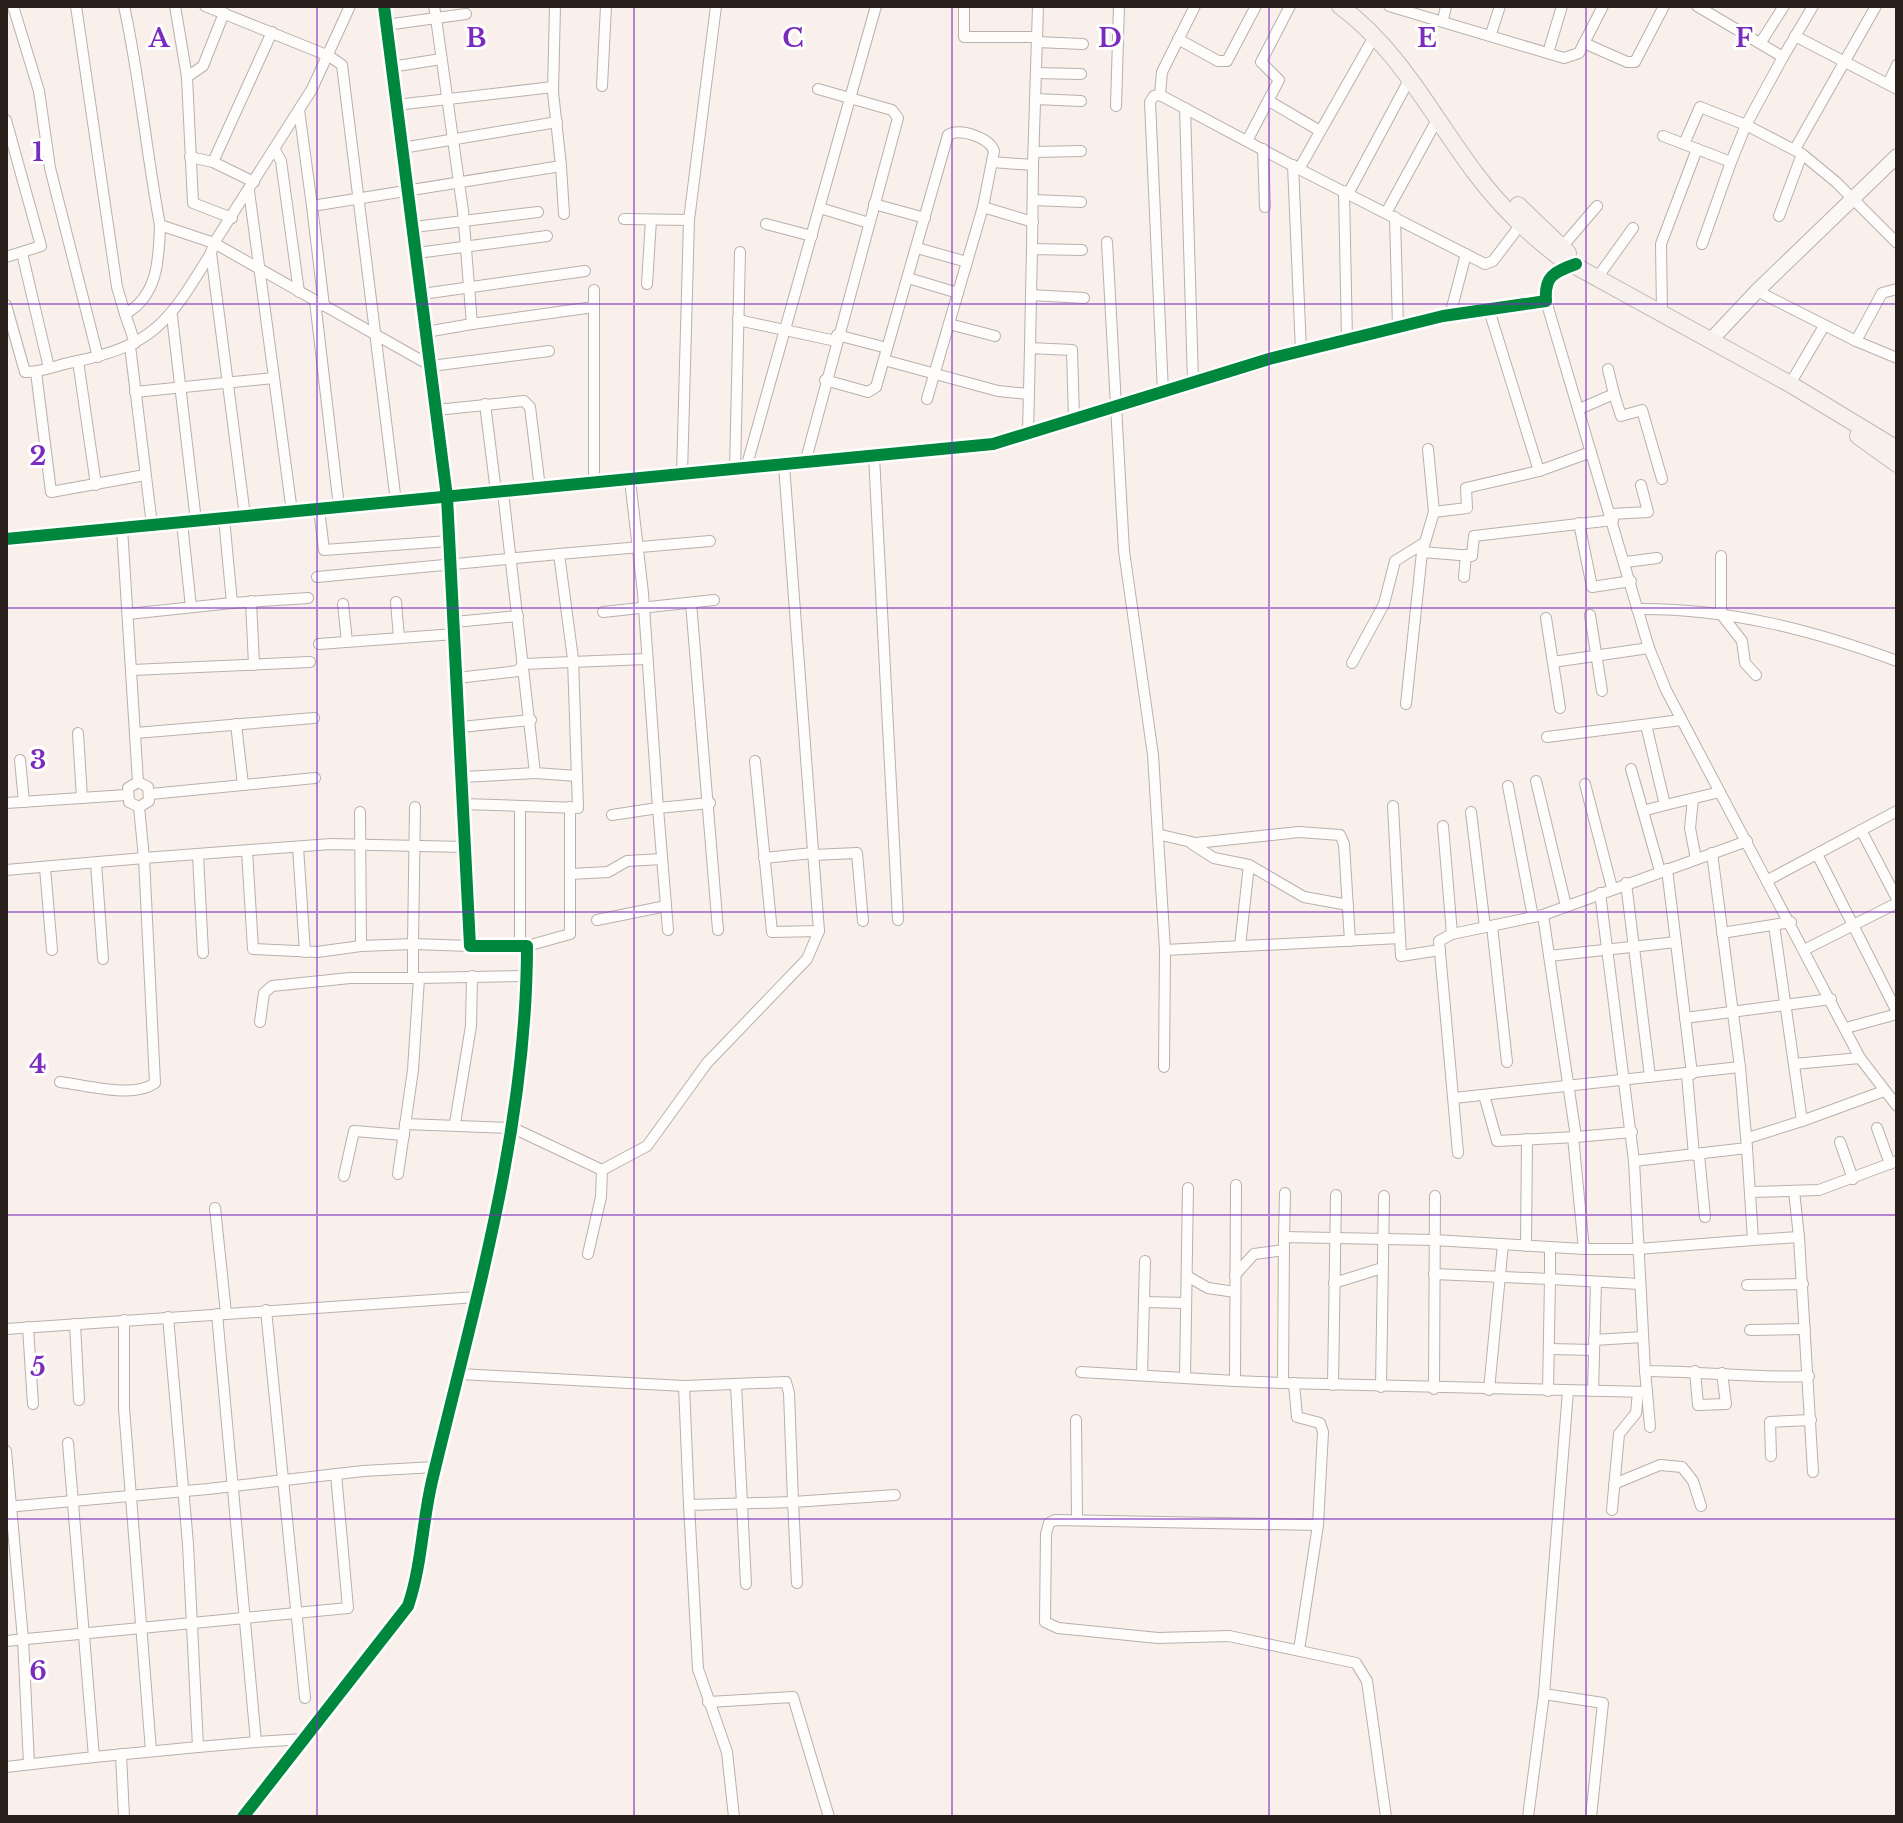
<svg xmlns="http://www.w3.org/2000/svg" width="1903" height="1823" viewBox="0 0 1903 1823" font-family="'Libre Baskerville',serif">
  <rect width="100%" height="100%" fill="#f9f0ec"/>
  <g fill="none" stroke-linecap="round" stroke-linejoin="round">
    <!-- street casing -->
    <g stroke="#b9b0ac" stroke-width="12">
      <g id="street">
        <path d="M13 6 39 91 50 168 98 357"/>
        <path d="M76 6 117 287 125 314"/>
        <path d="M175 6 187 77 193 203 232 218"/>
        <path d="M205 6 329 56 342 65 396 502"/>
        <path d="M350 6 312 89 214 243 431 366 549 351"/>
        <path d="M434 6 436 18 466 14"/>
        <path d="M964 6V37H1037"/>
        <path d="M1195 6 1162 72 1160 95 1299 169 1375 35"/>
        <path d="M1389 6 1564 58 1579 53 1603 6"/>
        <path d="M1697 6 1783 57 1746 125 1802 154 1836 182 1897 243"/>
        <path d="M1443 20 1446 6"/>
        <path d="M386 25 436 18 463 211 472 324 594 307"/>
        <path d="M1491 34 1500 6"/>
        <path d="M1795 36 1897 89"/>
        <path d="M1178 39 1218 61H1227L1256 6"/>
        <path d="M1037 42 1083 44"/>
        <path d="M1761 42 1784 6"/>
        <path d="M1584 43 1627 62H1635L1664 6"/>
        <path d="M1548 53 1562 6"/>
        <path d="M1783 57 1813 6"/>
        <path d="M391 67 441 59"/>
        <path d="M1036 73 1081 74"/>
        <path d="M187 77 203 66 224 13"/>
        <path d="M1888 84 1897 65"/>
        <path d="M602 86 606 6"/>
        <path d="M1160 95 1154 96 1150 102 1163 392"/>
        <path d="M1035 99 1081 101"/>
        <path d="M1269 101 1320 131"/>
        <path d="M396 105 553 87"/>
        <path d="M1116 106 1119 6"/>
        <path d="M1185 108 1193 382"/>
        <path d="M299 110 312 206"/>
        <path d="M6 120 41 246 6 257"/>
        <path d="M1663 136 1731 162 1746 125 1700 107 1684 144"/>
        <path d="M1247 141 1279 80 1261 62 1290 6"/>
        <path d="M402 148 557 122"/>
        <path d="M1263 149 1265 207"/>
        <path d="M1795 149 1876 6"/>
        <path d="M275 150 281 161 299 292"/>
        <path d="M1034 152 1081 151"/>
        <path d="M190 157 213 162 254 182"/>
        <path d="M213 162 272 32"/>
        <path d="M992 162 1033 165 1032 249"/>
        <path d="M1033 165 1038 6"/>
        <path d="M1293 165 1301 351"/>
        <path d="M561 166 564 214"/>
        <path d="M1299 169 1485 264 1493 261 1521 224"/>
        <path d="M249 191 292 512"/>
        <path d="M1344 191 1347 340"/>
        <path d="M1348 194 1410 78"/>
        <path d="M1033 200 1081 202"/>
        <path d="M874 204 925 218"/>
        <path d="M983 207 1033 222"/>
        <path d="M820 208 869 223"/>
        <path d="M1386 213 1438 118"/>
        <path d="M1779 216 1802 154"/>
        <path d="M1395 217 1398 327"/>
        <path d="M624 219 689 220"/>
        <path d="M766 224 812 236"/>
        <path d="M414 227 538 212"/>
        <path d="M1107 242 1124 551 1153 755 1165 950 1400 938"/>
        <path d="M1702 244 1731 162"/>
        <path d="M1562 247 1597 206"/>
        <path d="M917 248 967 262"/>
        <path d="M22 253 49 368"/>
        <path d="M211 253 245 516"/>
        <path d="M417 253 547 236"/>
        <path d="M908 278 958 293"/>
        <path d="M1597 278 1633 228"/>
        <path d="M647 284 651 220"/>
        <path d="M594 290V483"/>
        <path d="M1757 291 1856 341 1882 293 1897 289"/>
        <path d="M422 294 585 271"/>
        <path d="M1031 295 1032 249 1082 250"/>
        <path d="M315 301 339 507"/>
        <path d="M1546 301 1649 648 1666 690 1860 1058 1897 1106"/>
        <path d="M6 305 25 372C40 373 57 365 73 362 156 345 169 321 211 253L214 243 160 225C146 152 140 78 124 6"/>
        <path d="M324 306 312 206 561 166 553 92 555 6"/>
        <path d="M1662 313 1661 244 1697 149"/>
        <path d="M1450 315 1466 254"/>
        <path d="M172 316 196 521"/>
        <path d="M738 320 836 341"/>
        <path d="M949 324 995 336"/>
        <path d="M426 332 472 324"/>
        <path d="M837 335 887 348"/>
        <path d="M1856 341 1897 358"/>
        <path d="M135 343 125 314C158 296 159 259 160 225"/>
        <path d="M130 346 152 525"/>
        <path d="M1030 348 1031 295 1084 298"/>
        <path d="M884 360 998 391 1029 394"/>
        <path d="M78 361 96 485"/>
        <path d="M1608 369 1614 394"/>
        <path d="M36 372 51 492 145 475"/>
        <path d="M825 380 868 392 876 387 948 135C960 128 989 137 994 151L983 207 927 399"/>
        <path d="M1790 384 1824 326"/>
        <path d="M135 392 274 378"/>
        <path d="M485 404 496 492"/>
        <path d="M1579 409 1614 394 1621 416 1642 410 1662 479"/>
        <path d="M436 410 524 401 530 407 540 488"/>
        <path d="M1028 433 1030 348 1072 350 1074 419"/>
        <path d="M874 456 898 920"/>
        <path d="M805 463 898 118 892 110 818 89"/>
        <path d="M746 468 876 6"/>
        <path d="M735 470 740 252"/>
        <path d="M1539 471 1591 452"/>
        <path d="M682 474 689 220 716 6"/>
        <path d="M503 492 535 773 577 776"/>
        <path d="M319 509 324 550 449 541"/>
        <path d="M1434 512 1467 508 1466 488 1539 471 1489 310"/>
        <path d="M1611 514 1648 512 1641 485"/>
        <path d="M182 523 191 607"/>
        <path d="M1579 523 1592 587 1631 581"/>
        <path d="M122 528 138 782"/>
        <path d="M1423 549 1434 512 1428 449"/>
        <path d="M1721 556V614L1742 641 1745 663 1756 675"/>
        <path d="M1626 562 1657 558"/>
        <path d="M317 577 559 554"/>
        <path d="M1464 577 1466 555"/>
        <path d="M251 601 254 665"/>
        <path d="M396 602 399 638"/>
        <path d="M232 603 308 598"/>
        <path d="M691 603 718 930"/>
        <path d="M343 604 347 642"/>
        <path d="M1637 609C1728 608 1812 630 1897 661"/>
        <path d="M603 612 714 600"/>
        <path d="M128 614 232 603 224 518"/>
        <path d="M1590 615 1602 691"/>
        <path d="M1546 618 1560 708"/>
        <path d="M454 622 518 616"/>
        <path d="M319 644 455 634"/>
        <path d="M1553 662 1649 648"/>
        <path d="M1352 663 1384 604 1395 561 1424 543"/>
        <path d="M132 670 310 662"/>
        <path d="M457 678 518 671 523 664 646 659"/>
        <path d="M1406 704 1422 552 1472 556 1474 536 1613 520"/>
        <path d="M236 724 243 785"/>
        <path d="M461 727 531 720"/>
        <path d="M78 733 82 798"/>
        <path d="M136 733 314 718"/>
        <path d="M1547 737 1681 720"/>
        <path d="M20 760 24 802"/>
        <path d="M755 761 772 932 819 931 784 465"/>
        <path d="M1631 769 1660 871"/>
        <path d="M463 777 535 773"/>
        <path d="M1536 781 1566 906"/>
        <path d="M138 782 148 787 149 801 139 807"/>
        <path d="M138 782 128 788 129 802 139 807"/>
        <path d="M1585 784 1612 888"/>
        <path d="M1508 786 1533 917"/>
        <path d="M151 794 315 778"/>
        <path d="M1693 799 1690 828 1696 859"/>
        <path d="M6 803 126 795"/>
        <path d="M464 804 578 808 573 659 559 554 710 541"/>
        <path d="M1665 805 1720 792"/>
        <path d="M520 806V946"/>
        <path d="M1393 806 1401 956 1440 950"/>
        <path d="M415 807 413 944 470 946"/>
        <path d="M1643 811 1665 805 1646 725"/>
        <path d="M360 812 361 946 413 944V978"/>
        <path d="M1471 812 1485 927"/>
        <path d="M612 815 658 808 643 593 630 480"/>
        <path d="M1443 826 1452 934 1543 915 1747 841"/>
        <path d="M1861 830 1897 899"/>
        <path d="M1161 835 1196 843 1299 832 1340 835 1344 844 1350 941"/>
        <path d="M1192 844 1214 858 1249 865 1304 897 1348 905"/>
        <path d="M298 847 305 952"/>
        <path d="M247 851 253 949 317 952 361 946"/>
        <path d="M1712 853 1740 1067 1747 1148"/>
        <path d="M1817 854 1897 1012"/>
        <path d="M198 855 203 953"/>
        <path d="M813 855 857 853 863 921"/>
        <path d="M764 858 813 853"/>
        <path d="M96 863 103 959"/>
        <path d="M45 868 52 950"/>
        <path d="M1667 869 1692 1074"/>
        <path d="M6 870 144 858 139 807"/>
        <path d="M570 874 608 872 627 861 662 859"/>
        <path d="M1768 880 1897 811"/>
        <path d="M1626 883 1650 1077"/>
        <path d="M1600 893 1634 1161 1747 1148 1753 1240 1799 1237 1813 1472"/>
        <path d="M1543 915 1576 1137 1632 1132"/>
        <path d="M597 920 666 906"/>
        <path d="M1492 926 1507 1062"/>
        <path d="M668 930 658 808 710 803"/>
        <path d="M1722 933 1791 922"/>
        <path d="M1452 934 1439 941 1458 1153"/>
        <path d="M527 946 570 934V807"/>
        <path d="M1240 946 1249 865"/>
        <path d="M1806 949 1897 903"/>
        <path d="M1549 956 1676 942"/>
        <path d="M1685 1018 1831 999"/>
        <path d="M260 1022 264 993 272 986 350 978H417"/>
        <path d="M1846 1028 1897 1014"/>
        <path d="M1794 1064 1860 1058"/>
        <path d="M1164 1067 1165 950"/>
        <path d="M1687 1075 1694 1155"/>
        <path d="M60 1082C86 1085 133 1099 155 1083L144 858 331 844 465 847"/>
        <path d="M1484 1095 1497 1141 1576 1137"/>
        <path d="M1454 1098 1740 1067"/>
        <path d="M1802 1121 1884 1091"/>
        <path d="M455 1123 471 1026 472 976"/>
        <path d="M405 1124 513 1128 602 1170 601 1197 588 1254"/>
        <path d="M1877 1128 1890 1164"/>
        <path d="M1573 1137 1584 1249"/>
        <path d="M1748 1138 1802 1121 1774 925"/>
        <path d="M1840 1142 1853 1179"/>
        <path d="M1699 1155 1705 1217"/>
        <path d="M1634 1161 1645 1371C1700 1371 1754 1379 1809 1376"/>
        <path d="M602 1170 647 1146 707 1063 807 959 819 931"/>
        <path d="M398 1174 413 1070 419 978 527 976"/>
        <path d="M344 1176 354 1131 404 1135"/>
        <path d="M1236 1185 1235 1381 1283 1383"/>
        <path d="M1794 1191 1799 1237"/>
        <path d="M1751 1192 1819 1190 1897 1161"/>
        <path d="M215 1208 226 1313"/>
        <path d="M1284 1237 1285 1193"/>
        <path d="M1526 1246 1527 1139"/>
        <path d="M1550 1247V1279L1640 1284"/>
        <path d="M1434 1274 1550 1279 1548 1391"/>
        <path d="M1235 1275 1254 1254 1284 1250"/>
        <path d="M1187 1276 1208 1288 1235 1292"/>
        <path d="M1334 1283 1382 1268"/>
        <path d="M1747 1285 1803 1284"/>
        <path d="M1144 1302 1186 1303"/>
        <path d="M266 1310 305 1698"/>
        <path d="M168 1317 188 1544 198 1747 256 1742 217 1314"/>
        <path d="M124 1320V1408L151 1751"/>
        <path d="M75 1324 79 1400"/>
        <path d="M28 1327 33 1404"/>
        <path d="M6 1329 477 1297"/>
        <path d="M1750 1330 1805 1329"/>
        <path d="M1594 1340 1643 1337"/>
        <path d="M1550 1349 1594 1350"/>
        <path d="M1645 1371 1647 1392 1283 1383 1284 1237 1434 1240 1584 1249H1638L1753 1240"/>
        <path d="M1695 1371 1698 1405 1726 1404 1722 1373"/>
        <path d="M1081 1372 1235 1381"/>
        <path d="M460 1374 684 1386 786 1382 789 1393 793 1502 689 1505 698 1669 727 1752 734 1817"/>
        <path d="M1142 1374 1145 1261"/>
        <path d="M1185 1377 1188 1188"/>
        <path d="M1294 1383 1297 1417 1320 1423 1323 1432 1318 1525 1299 1650"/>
        <path d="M736 1384 746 1584"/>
        <path d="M1333 1385 1336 1195"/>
        <path d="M684 1386 689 1505"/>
        <path d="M1381 1387 1384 1196"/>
        <path d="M1434 1389 1435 1196"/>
        <path d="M1489 1390 1503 1244"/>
        <path d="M1593 1391 1596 1282"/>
        <path d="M1647 1392 1650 1427"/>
        <path d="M1076 1420 1077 1518"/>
        <path d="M6 1451 23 1639 29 1764"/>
        <path d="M1771 1456 1770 1422 1811 1420"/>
        <path d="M1614 1484 1660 1465 1682 1467 1693 1481 1701 1506"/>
        <path d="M6 1507 208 1489 363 1471 435 1467"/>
        <path d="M1612 1510 1619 1434 1636 1413 1638 1392"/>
        <path d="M1318 1525 1055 1520 1049 1523 1046 1534 1045 1622 1058 1628 1158 1638 1229 1636 1356 1663 1367 1681 1386 1817"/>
        <path d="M797 1583 793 1502 895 1495"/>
        <path d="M6 1641 348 1608 336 1474"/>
        <path d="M1544 1694 1603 1703 1591 1817"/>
        <path d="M708 1702 793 1697 829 1817"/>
        <path d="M256 1742 304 1739"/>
        <path d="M121 1754 124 1817"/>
        <path d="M94 1757 198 1747"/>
        <path d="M6 1767 94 1757 68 1443"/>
        <path d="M243 1817 408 1606C422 1565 422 1523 432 1481 474 1305 527 1128 527 946H470L447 497 384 6"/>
        <path d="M1528 1817 1544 1694 1568 1391"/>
      </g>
    </g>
    <!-- secondary casing -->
    <g stroke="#b9b0ac" stroke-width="16">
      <g id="secondary">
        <path d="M1710 341 1757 291 1897 156"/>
        <path d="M6 539 993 444 1269 359 1443 316 1546 301C1544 276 1554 272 1576 264"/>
      </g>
    </g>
    <!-- primary casing -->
    <g stroke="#c6b8b2" stroke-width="18">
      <g id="primary">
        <path d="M1340 6C1400 50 1432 116 1476 174 1499 205 1528 233 1559 257L1790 384 1897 449"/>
        <path d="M1518 205 1568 253"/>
        <path d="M1858 436 1897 464"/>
      </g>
    </g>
    <!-- street -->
    <use href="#street" stroke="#fefdfc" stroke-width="10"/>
    <!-- secondary -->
    <use href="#secondary" stroke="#fbf7f5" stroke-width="14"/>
    <!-- primary -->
    <use href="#primary" stroke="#f7f1ee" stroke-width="16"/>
    <!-- cycleway casing -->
    <g stroke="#fff" stroke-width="17">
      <g id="cycleway">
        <path d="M6 539 993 444 1269 359 1443 316 1546 301C1544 276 1554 272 1576 264"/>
        <path d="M243 1817 408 1606C422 1565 422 1523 432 1481 474 1305 527 1128 527 946H470L447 497 384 6"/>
      </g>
    </g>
    <!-- cycleway -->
    <use href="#cycleway" stroke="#00873e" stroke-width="12"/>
  </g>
  <!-- grid -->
  <path fill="none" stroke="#7b2cbf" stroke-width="2" stroke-opacity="0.55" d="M317 6V1817M634 6V1817M952 6V1817M1269 6V1817M1586 6V1817M6 304H1897M6 608H1897M6 912H1897M6 1215H1897M6 1519H1897"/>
  <g font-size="26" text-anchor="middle" font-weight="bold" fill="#7b2cbf" stroke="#fff" stroke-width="6" stroke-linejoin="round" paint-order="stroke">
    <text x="159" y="47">A</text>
    <text x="476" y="47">B</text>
    <text x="793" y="47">C</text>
    <text x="1110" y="47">D</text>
    <text x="1427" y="47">E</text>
    <text x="1744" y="47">F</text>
    <text x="38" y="161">1</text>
    <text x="38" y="465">2</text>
    <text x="38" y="769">3</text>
    <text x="38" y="1073">4</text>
    <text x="38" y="1376">5</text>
    <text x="38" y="1680">6</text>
  </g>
  <!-- border -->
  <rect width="1903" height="1823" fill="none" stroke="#281e1a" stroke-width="16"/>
</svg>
